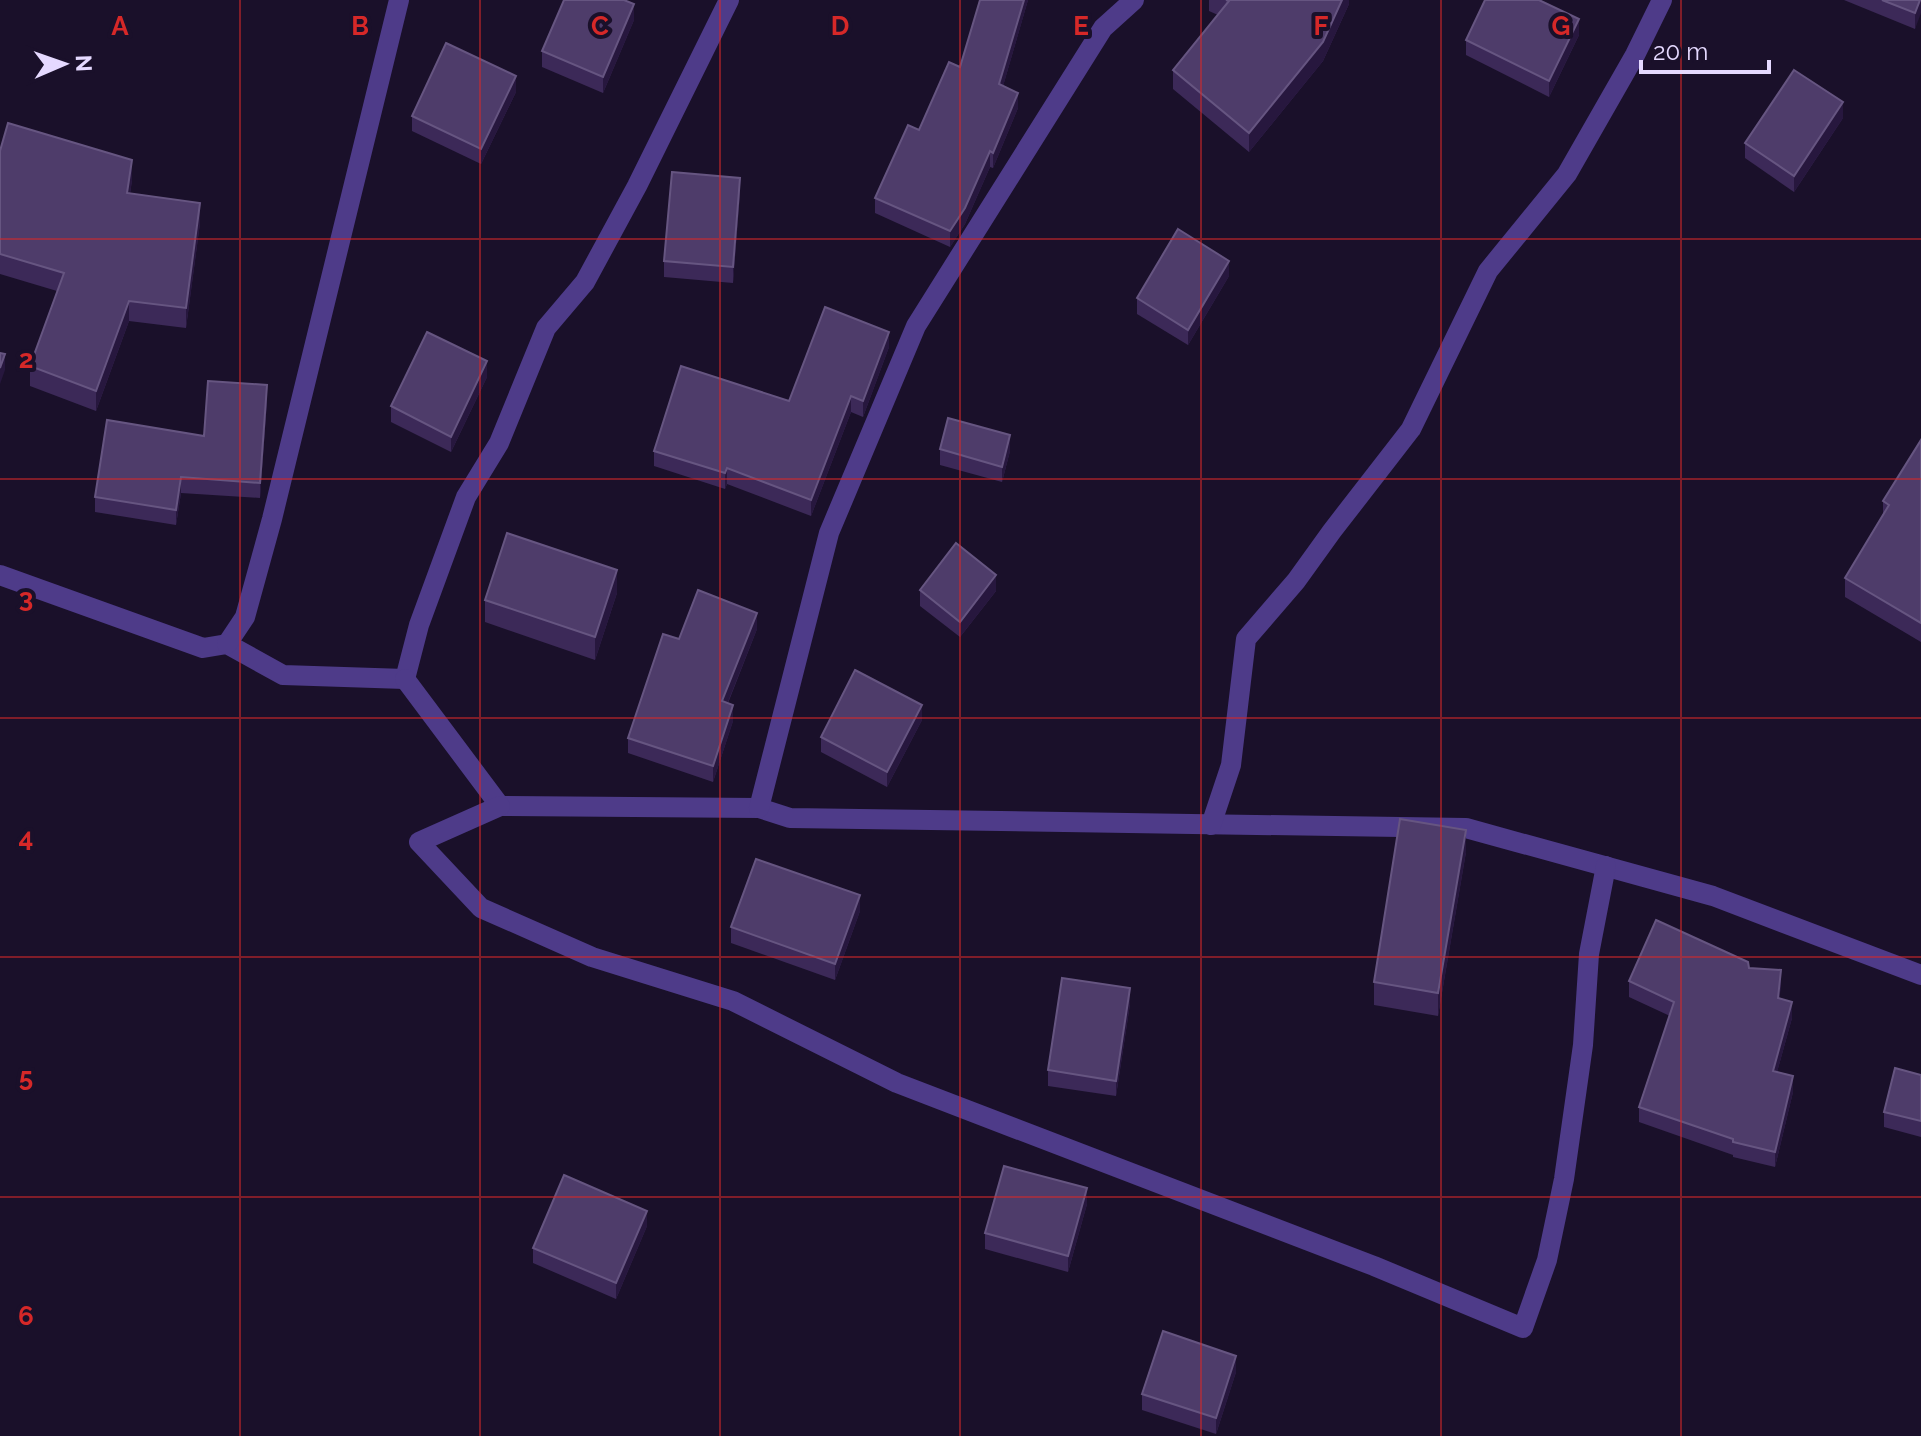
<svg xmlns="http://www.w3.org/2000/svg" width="1921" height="1436" viewBox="0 0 1921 1436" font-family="Raleway,sans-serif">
  <rect width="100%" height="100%" fill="#1a102a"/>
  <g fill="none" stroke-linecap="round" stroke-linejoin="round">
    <!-- minor -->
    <g stroke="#4e3b89" stroke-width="20">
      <path d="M0 575 203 648 227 644 283 675 405 679 419 625 466 497 499 443 546 328 585 282 637 186 729 0"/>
      <path d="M227 644 245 617 272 519 399 0"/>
      <path d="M405 679 500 806 759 808 790 818 1466 828 1713 896 1921 975"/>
      <path d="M500 806 419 842 481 908 592 957 733 1001 897 1083 1374 1266 1523 1328 1547 1260 1564 1179 1583 1045 1589 954 1606 866"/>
      <path d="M759 808 829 533 916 326 1103 28 1134 0"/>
      <path d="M1211 825 1231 765 1246 639 1296 581 1332 531 1411 429 1488 271 1567 174 1635 55 1662 0"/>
    </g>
  </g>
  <!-- wall -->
  <g fill="#3c2958">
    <path d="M980 0H1028L1003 86 1018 108 993 168 990 167 965 224 950 247 875 213V198L960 67Z"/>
    <path d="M1209 0H1349V4L1323 61 1249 152 1173 89V70L1218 15 1209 11Z"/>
    <path d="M1844 0H1921L1915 29Z"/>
    <path d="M634 20 603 93 542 67V51Z"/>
    <path d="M1579 35 1549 97 1466 55V40Z"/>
    <path d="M516 92 481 164 412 131V116Z"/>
    <path d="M1843 118 1794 192 1745 158V143Z"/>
    <path d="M0 151 132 180 130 194 200 223 186 328 129 321 96 411 30 386V366L57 291 0 274Z"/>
    <path d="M740 193 733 283 664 277V261Z"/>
    <path d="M1229 276 1188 345 1137 314V298Z"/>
    <path d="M889 347 863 417 851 412 811 516 727 484 725 489 654 466V451L789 401Z"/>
    <path d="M487 377 451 452 391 422V406Z"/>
    <path d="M267 401 260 498 181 493 176 525 95 512V497Z"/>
    <path d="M1921 440V642L1845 597V578L1883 514V501Z"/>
    <path d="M940 449 1010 451 1002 482 940 465Z"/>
    <path d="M920 590 996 591 960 637 920 606Z"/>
    <path d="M617 593 595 660 485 622V600Z"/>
    <path d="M757 629 728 703 733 721 713 782 628 753V738L679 639Z"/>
    <path d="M922 720 887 787 821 752V737Z"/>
    <path d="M1466 852 1438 1016 1374 1005V982Z"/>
    <path d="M860 911 835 980 731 943V927Z"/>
    <path d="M1749 968 1781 985 1779 999 1792 1018 1777 1072 1793 1092 1775 1167 1733 1157V1155L1639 1122V1107L1670 1016 1629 997V981Z"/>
    <path d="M1130 1004 1116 1096 1048 1086V1070Z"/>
    <path d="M1921 1075V1137L1884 1127V1112Z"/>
    <path d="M1087 1204 1068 1272 985 1249V1233Z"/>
    <path d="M647 1226 616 1299 533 1263V1248Z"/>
    <path d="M1236 1372 1216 1434 1142 1410V1394Z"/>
  </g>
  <!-- shaded-wall -->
  <g fill="#27173e">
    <path d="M1024 0H1028L999 100V84Z"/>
    <path d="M1342 0H1349V4L1323 61 1249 152V133Z"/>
    <path d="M1920 0H1921V13L1915 29V13Z"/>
    <path d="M634 4V20L603 93V77Z"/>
    <path d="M1579 19V35L1549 97V81Z"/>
    <path d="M516 76V92L481 164V149Z"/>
    <path d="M1018 93V108L993 168V153Z"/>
    <path d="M1843 102V118L1794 192V176Z"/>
    <path d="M990 151V167L965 224 950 247V231Z"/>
    <path d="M132 160V180L127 214V193Z"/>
    <path d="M740 178V193L733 283V267Z"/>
    <path d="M200 203V223L186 328V308Z"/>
    <path d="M1229 261V276L1188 345V330Z"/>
    <path d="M129 301V321L96 411V391Z"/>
    <path d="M889 332V347L863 417V401Z"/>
    <path d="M5 354V370L0 384V368Z"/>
    <path d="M487 361V377L451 452V437Z"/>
    <path d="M267 385V401L260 498V483Z"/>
    <path d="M851 396V412L811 516V500Z"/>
    <path d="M1010 435V451L1002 482V467Z"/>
    <path d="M727 468V484L725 489V473Z"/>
    <path d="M181 477V493L176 525V510Z"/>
    <path d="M617 570V593L595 660V637Z"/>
    <path d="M996 575V591L960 637V622Z"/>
    <path d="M757 613V629L722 717V701Z"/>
    <path d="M733 705V721L713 782V766Z"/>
    <path d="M922 705V720L887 787V772Z"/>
    <path d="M1466 830V852L1438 1016V993Z"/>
    <path d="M860 895V911L835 980V964Z"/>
    <path d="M1781 970V985L1778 1014V998Z"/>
    <path d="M1130 988V1004L1116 1096V1081Z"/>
    <path d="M1792 1002V1018L1773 1087V1071Z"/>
    <path d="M1793 1076V1092L1775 1167V1152Z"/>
    <path d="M1087 1188V1204L1068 1272V1256Z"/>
    <path d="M647 1211V1226L616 1299V1283Z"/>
    <path d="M1236 1356V1372L1216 1434V1418Z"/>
  </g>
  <!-- building -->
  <g fill="#4e3c6a" stroke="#665581" stroke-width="2">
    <path d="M564 0H624L634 4 603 77 542 51Z"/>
    <path d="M980 0H1024L999 84 1018 93 993 153 990 151 965 208 950 231 875 198 908 125 919 130 949 62 960 67Z"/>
    <path d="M1226 0H1342L1323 42 1249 133 1173 70 1229 1Z"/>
    <path d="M1485 0H1539L1579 19 1549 81 1466 40Z"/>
    <path d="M1882 0H1920L1915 13Z"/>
    <path d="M446 43 516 76 481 149 412 116Z"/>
    <path d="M1794 70 1843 102 1794 176 1745 143Z"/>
    <path d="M8 123 132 160 127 193 200 203 186 308 129 301 96 391 30 366 64 273 0 254V151Z"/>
    <path d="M672 172 740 178 733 267 664 261Z"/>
    <path d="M1178 229 1229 261 1188 330 1137 298Z"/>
    <path d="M825 307 889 332 863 401 851 396 811 500 727 468 725 473 654 451 681 366 789 401Z"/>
    <path d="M427 332 487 361 451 437 391 406Z"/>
    <path d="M0 353 5 354 0 368Z"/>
    <path d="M208 381 267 385 260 483 181 477 176 510 95 497 107 420 204 436Z"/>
    <path d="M948 418 1010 435 1002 467 940 449Z"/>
    <path d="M1921 440V623L1845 578 1889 505 1883 501Z"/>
    <path d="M507 533 617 570 595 637 485 600Z"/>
    <path d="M956 543 996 575 960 622 920 590Z"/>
    <path d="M698 590 757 613 722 701 733 705 713 766 628 738 663 634 679 639Z"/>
    <path d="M855 670 922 705 887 772 821 737Z"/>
    <path d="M1400 819 1466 830 1438 993 1374 982Z"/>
    <path d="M756 859 860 895 835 964 731 927Z"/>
    <path d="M1656 920 1748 962 1749 968 1781 970 1778 998 1792 1002 1773 1071 1793 1076 1775 1152 1733 1142V1139L1639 1107 1674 1002 1629 981Z"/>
    <path d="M1062 978 1130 988 1116 1081 1048 1070Z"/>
    <path d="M1895 1068 1921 1075V1121L1884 1112Z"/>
    <path d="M1004 1166 1087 1188 1068 1256 985 1233Z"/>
    <path d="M564 1175 647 1211 616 1283 533 1248Z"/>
    <path d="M1163 1331 1236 1356 1216 1418 1142 1394Z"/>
  </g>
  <!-- grid -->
  <path fill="none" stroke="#d62828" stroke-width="2" stroke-opacity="0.55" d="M240 0V1436M480 0V1436M720 0V1436M960 0V1436M1201 0V1436M1441 0V1436M1681 0V1436M0 239H1921M0 479H1921M0 718H1921M0 957H1921M0 1197H1921"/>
  <g font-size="26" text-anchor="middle" font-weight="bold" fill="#d62828" stroke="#1a102a" stroke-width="8" stroke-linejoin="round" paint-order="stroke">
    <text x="120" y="35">A</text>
    <text x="360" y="35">B</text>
    <text x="600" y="35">C</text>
    <text x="840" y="35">D</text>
    <text x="1081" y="35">E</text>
    <text x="1321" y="35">F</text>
    <text x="1561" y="35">G</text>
    <text x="26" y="368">2</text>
    <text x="26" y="607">3</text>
    <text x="26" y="847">4</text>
    <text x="26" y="1086">5</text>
    <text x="26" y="1325">6</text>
  </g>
  <!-- north arrow -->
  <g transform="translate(64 64) rotate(88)" stroke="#1a102a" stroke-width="6" paint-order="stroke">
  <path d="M0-6L14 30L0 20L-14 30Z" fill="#e5d9ff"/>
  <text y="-12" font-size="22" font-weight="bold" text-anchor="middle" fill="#e5d9ff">N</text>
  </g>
  <!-- scale -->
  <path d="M1641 60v12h128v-12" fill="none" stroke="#e5d9ff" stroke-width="4"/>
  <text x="1653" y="60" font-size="24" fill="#e5d9ff" stroke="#1a102a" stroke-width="6" paint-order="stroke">20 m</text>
</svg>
